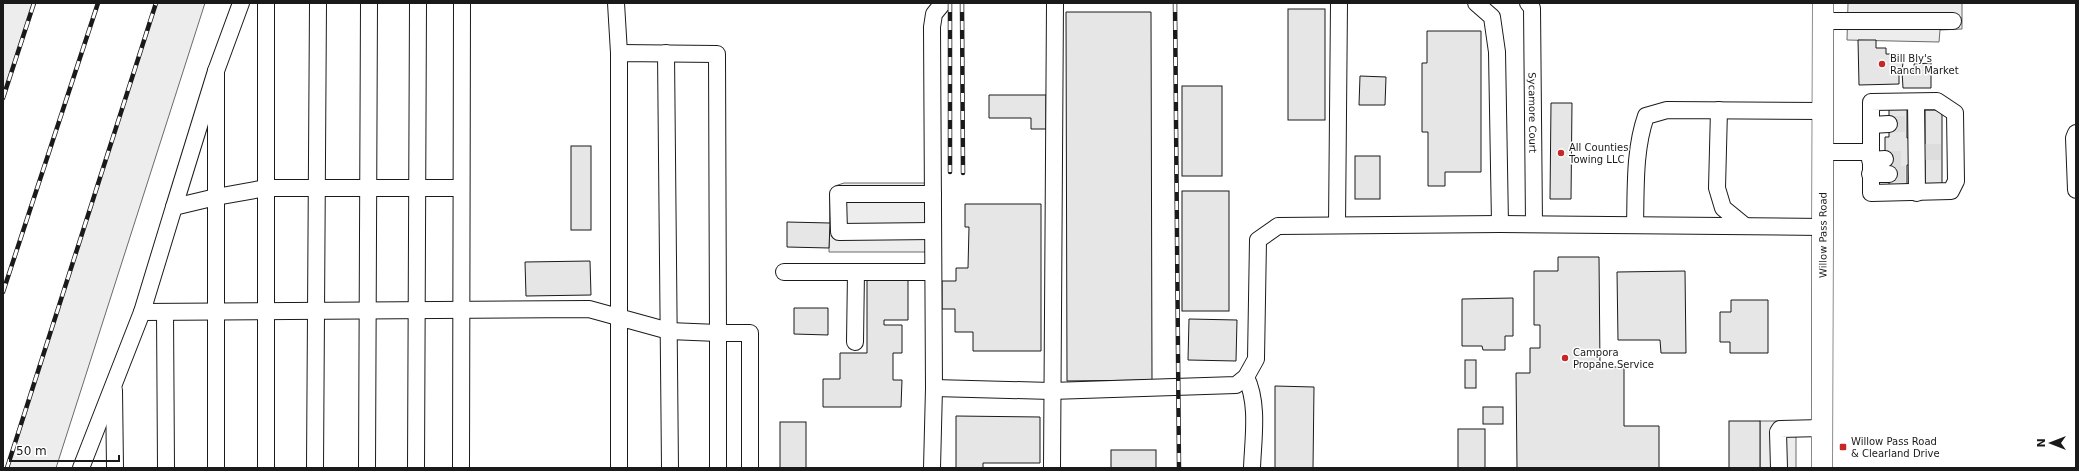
<svg xmlns="http://www.w3.org/2000/svg" width="2079" height="471" viewBox="0 0 2079 471" font-family="'DejaVu Sans',sans-serif">
  <rect width="100%" height="100%" fill="#fff"/>
  <!-- built -->
  <g fill="#ededed" stroke="#6a6a6a">
    <path d="M3 3H33L3 98Z"/>
    <path d="M156 3H205L56 468H7Z"/>
    <path d="M1848 3H1962V29L1940 30 1939 42 1847 40Z"/>
    <path d="M844 183H933V252H829L830 194 835 186Z"/>
    <rect x="1760" y="421" width="36" height="47"/>
  </g>
  <!-- building -->
  <g fill="#e6e6e6" stroke="#1a1a1a">
    <rect x="1288" y="9" width="37" height="111"/>
    <path d="M1066 12H1151L1152 380 1067 381Z"/>
    <path d="M1427 31H1481V172H1445V186H1428V132H1422V63H1427Z"/>
    <path d="M1858 40H1876V48H1886V54H1904L1902 71H1899V84L1859 85Z"/>
    <path d="M1931 63V88H1903L1902 71H1915L1914 64Z"/>
    <path d="M1360 76 1386 77 1385 105H1359Z"/>
    <rect x="1182" y="86" width="40" height="90"/>
    <path d="M989 95H1046V129H1031V118H989Z"/>
    <path d="M1551 103H1572L1571 199H1550Z"/>
    <path d="M1889 107H1907V138H1911L1910 165H1907V187H1889V165H1885V137H1889Z"/>
    <rect x="1925" y="110" width="17" height="75"/>
    <rect x="571" y="146" width="20" height="84"/>
    <rect x="1355" y="156" width="25" height="43"/>
    <rect x="1182" y="191" width="47" height="120"/>
    <path d="M965 204H1041V351H973V332H955V309H942V281H956V268H968L969 227H965Z"/>
    <path d="M787 222 830 223 829 248 787 247Z"/>
    <path d="M1558 257H1599L1600 367H1624V426H1659V468H1517L1516 373H1530V348H1540V325H1534V271H1558Z"/>
    <path d="M590 261 591 295 526 296 525 262Z"/>
    <path d="M1685 271 1686 353H1661L1660 340H1618L1617 272Z"/>
    <path d="M867 280H908V320H884V325H902V353H893V380H902L901 407H823V379H840V353H867Z"/>
    <path d="M1513 298V336H1505V350H1483L1482 346H1462V299Z"/>
    <path d="M1731 300H1768V353H1730V342H1720V312H1731Z"/>
    <path d="M794 308H828V335L794 334Z"/>
    <path d="M1189 319 1237 320 1236 361 1188 360Z"/>
    <rect x="1465" y="360" width="11" height="28"/>
    <path d="M1275 386 1314 387 1313 468H1275Z"/>
    <rect x="1483" y="407" width="20" height="17"/>
    <path d="M956 416 1040 417V463H983V468H956Z"/>
    <rect x="1729" y="421" width="31" height="47"/>
    <rect x="780" y="422" width="26" height="46"/>
    <rect x="1458" y="429" width="27" height="39"/>
    <rect x="1111" y="450" width="45" height="18"/>
  </g>
  <g fill="none" stroke-linecap="round" stroke-linejoin="round">
    <!-- minor-tunnel -->
    <g stroke="#ddd" stroke-width="16" stroke-dasharray="16 8" stroke-linecap="butt">
      <path d="M1889 124H1907"/>
      <path d="M1925 152H1942"/>
      <path d="M1885 159H1910"/>
      <path d="M1889 174H1907"/>
    </g>
    <!-- minor casing -->
    <g stroke="#1a1a1a" stroke-width="18">
      <g id="minor">
        <path d="M616 3 619 53"/>
        <path d="M1476 3 1492 17 1497 52 1500 224"/>
        <path id="s1" d="M1528 3 1532 8 1534 224"/>
        <path d="M1823 21H1953"/>
        <path d="M666 53 670 468"/>
        <path d="M216 71V468"/>
        <path d="M1937 101 1955 113 1956 181 1951 191 1871 193V102Z"/>
        <path d="M1916 102 1917 193"/>
        <path d="M1719 110 1717 188 1723 208 1745 226"/>
        <path d="M1871 125 1889 124"/>
        <path d="M2076 133 2074 138 2076 190"/>
        <path d="M1823 152H1870"/>
        <path d="M1870 160 1885 159"/>
        <path d="M1870 174H1889"/>
        <path d="M461 188H266L216 197 174 207 142 312 589 309 669 331 718 333 717 54 619 53V468"/>
        <path d="M933 194H838L839 232 933 231"/>
        <path d="M174 207 216 71 241 3"/>
        <path d="M1337 225 1339 3"/>
        <path d="M1635 225C1636 189 1634 150 1646 116L1667 110 1823 111"/>
        <path d="M784 272H933"/>
        <path d="M165 312 166 468"/>
        <path d="M855 342 856 272"/>
        <path d="M1246 377C1259 404 1253 439 1252 468"/>
        <path d="M934 388 1051 391 1236 385 1246 377 1256 359 1258 240 1278 226 1500 224 1823 227"/>
        <path d="M114 390 115 468"/>
        <path d="M81 468 142 312"/>
        <path d="M266 468V3"/>
        <path d="M315 468 318 3"/>
        <path d="M367 468 369 3"/>
        <path d="M416 468 418 3"/>
        <path d="M461 468 462 3"/>
        <path d="M718 468V333H750V468"/>
        <path d="M932 468 934 388 932 27 934 14 943 3"/>
        <path d="M1052 468 1055 3"/>
        <path d="M1779 468 1778 432 1780 429 1822 428"/>
      </g>
    </g>
    <!-- major casing -->
    <g stroke="#1a1a1a" stroke-width="22">
      <g id="major">
        <path id="s2" d="M1822 468 1823 3"/>
      </g>
    </g>
    <!-- minor -->
    <use href="#minor" stroke="#fff" stroke-width="16"/>
    <!-- major -->
    <use href="#major" stroke="#fff" stroke-width="21"/>
    <!-- rail casing -->
    <g stroke="#1a1a1a" stroke-width="4.5">
      <g id="rail">
        <path d="M950 3V172"/>
        <path d="M962 3 963 173"/>
        <path d="M1175 3 1179 468"/>
        <path d="M3 98 34 3"/>
        <path d="M3 292 98 3"/>
        <path d="M7 468 156 3"/>
      </g>
    </g>
    <!-- rail -->
    <use href="#rail" stroke="#fff" stroke-width="3" stroke-dasharray="9" stroke-linecap="butt"/>
  </g>
  <!-- markers -->
  <g fill="#c62828" stroke="#fff" stroke-width="1.5">
    <circle cx="1882" cy="64" r="4"/>
    <circle cx="1561" cy="153" r="4"/>
    <circle cx="1565" cy="358" r="4"/>
    <rect x="1839" y="443" width="8" height="8" rx="2"/>
  </g>
  <g text-anchor="middle" stroke-width="3" stroke-linejoin="round" paint-order="stroke">
    <!-- poi labels -->
    <g font-size="10" fill="#1a1a1a" stroke="#fff" text-anchor="start">
      <text x="1890" y="62">Bill Bly's<tspan x="1890" dy="12">Ranch Market</tspan></text>
      <text x="1569" y="151">All Counties<tspan x="1569" dy="12">Towing LLC</tspan></text>
      <text x="1573" y="356">Campora<tspan x="1573" dy="12">Propane Service</tspan></text>
      <text x="1851" y="445">Willow Pass Road<tspan x="1851" dy="12">&amp; Clearland Drive</tspan></text>
    </g>
    <!-- street labels -->
    <g font-size="10" fill="#1a1a1a" stroke="#fff">
      <text dy="4" stroke="none"><textPath href="#s1" startOffset="111">Sycamore Court</textPath></text>
      <text dy="4" stroke="none"><textPath href="#s2" startOffset="233">Willow Pass Road</textPath></text>
    </g>
  </g>
  <!-- border -->
  <rect width="2079" height="471" fill="none" stroke="#1a1a1a" stroke-width="8"/>
  <!-- north arrow -->
  <g transform="translate(2051 443) rotate(270)" stroke="#ffffff" stroke-width="3" paint-order="stroke">
  <path d="M0-3L7 15L0 10L-7 15Z" fill="#1a1a1a"/>
  <text y="-6" font-size="11" font-weight="bold" text-anchor="middle" fill="#1a1a1a">N</text>
  </g>
  <!-- scale -->
  <path d="M10 455v6h109v-6" fill="none" stroke="#1a1a1a" stroke-width="2"/>
  <text x="16" y="455" font-size="12" fill="#1a1a1a" stroke="#ffffff" stroke-width="3" paint-order="stroke">50 m</text>
</svg>
